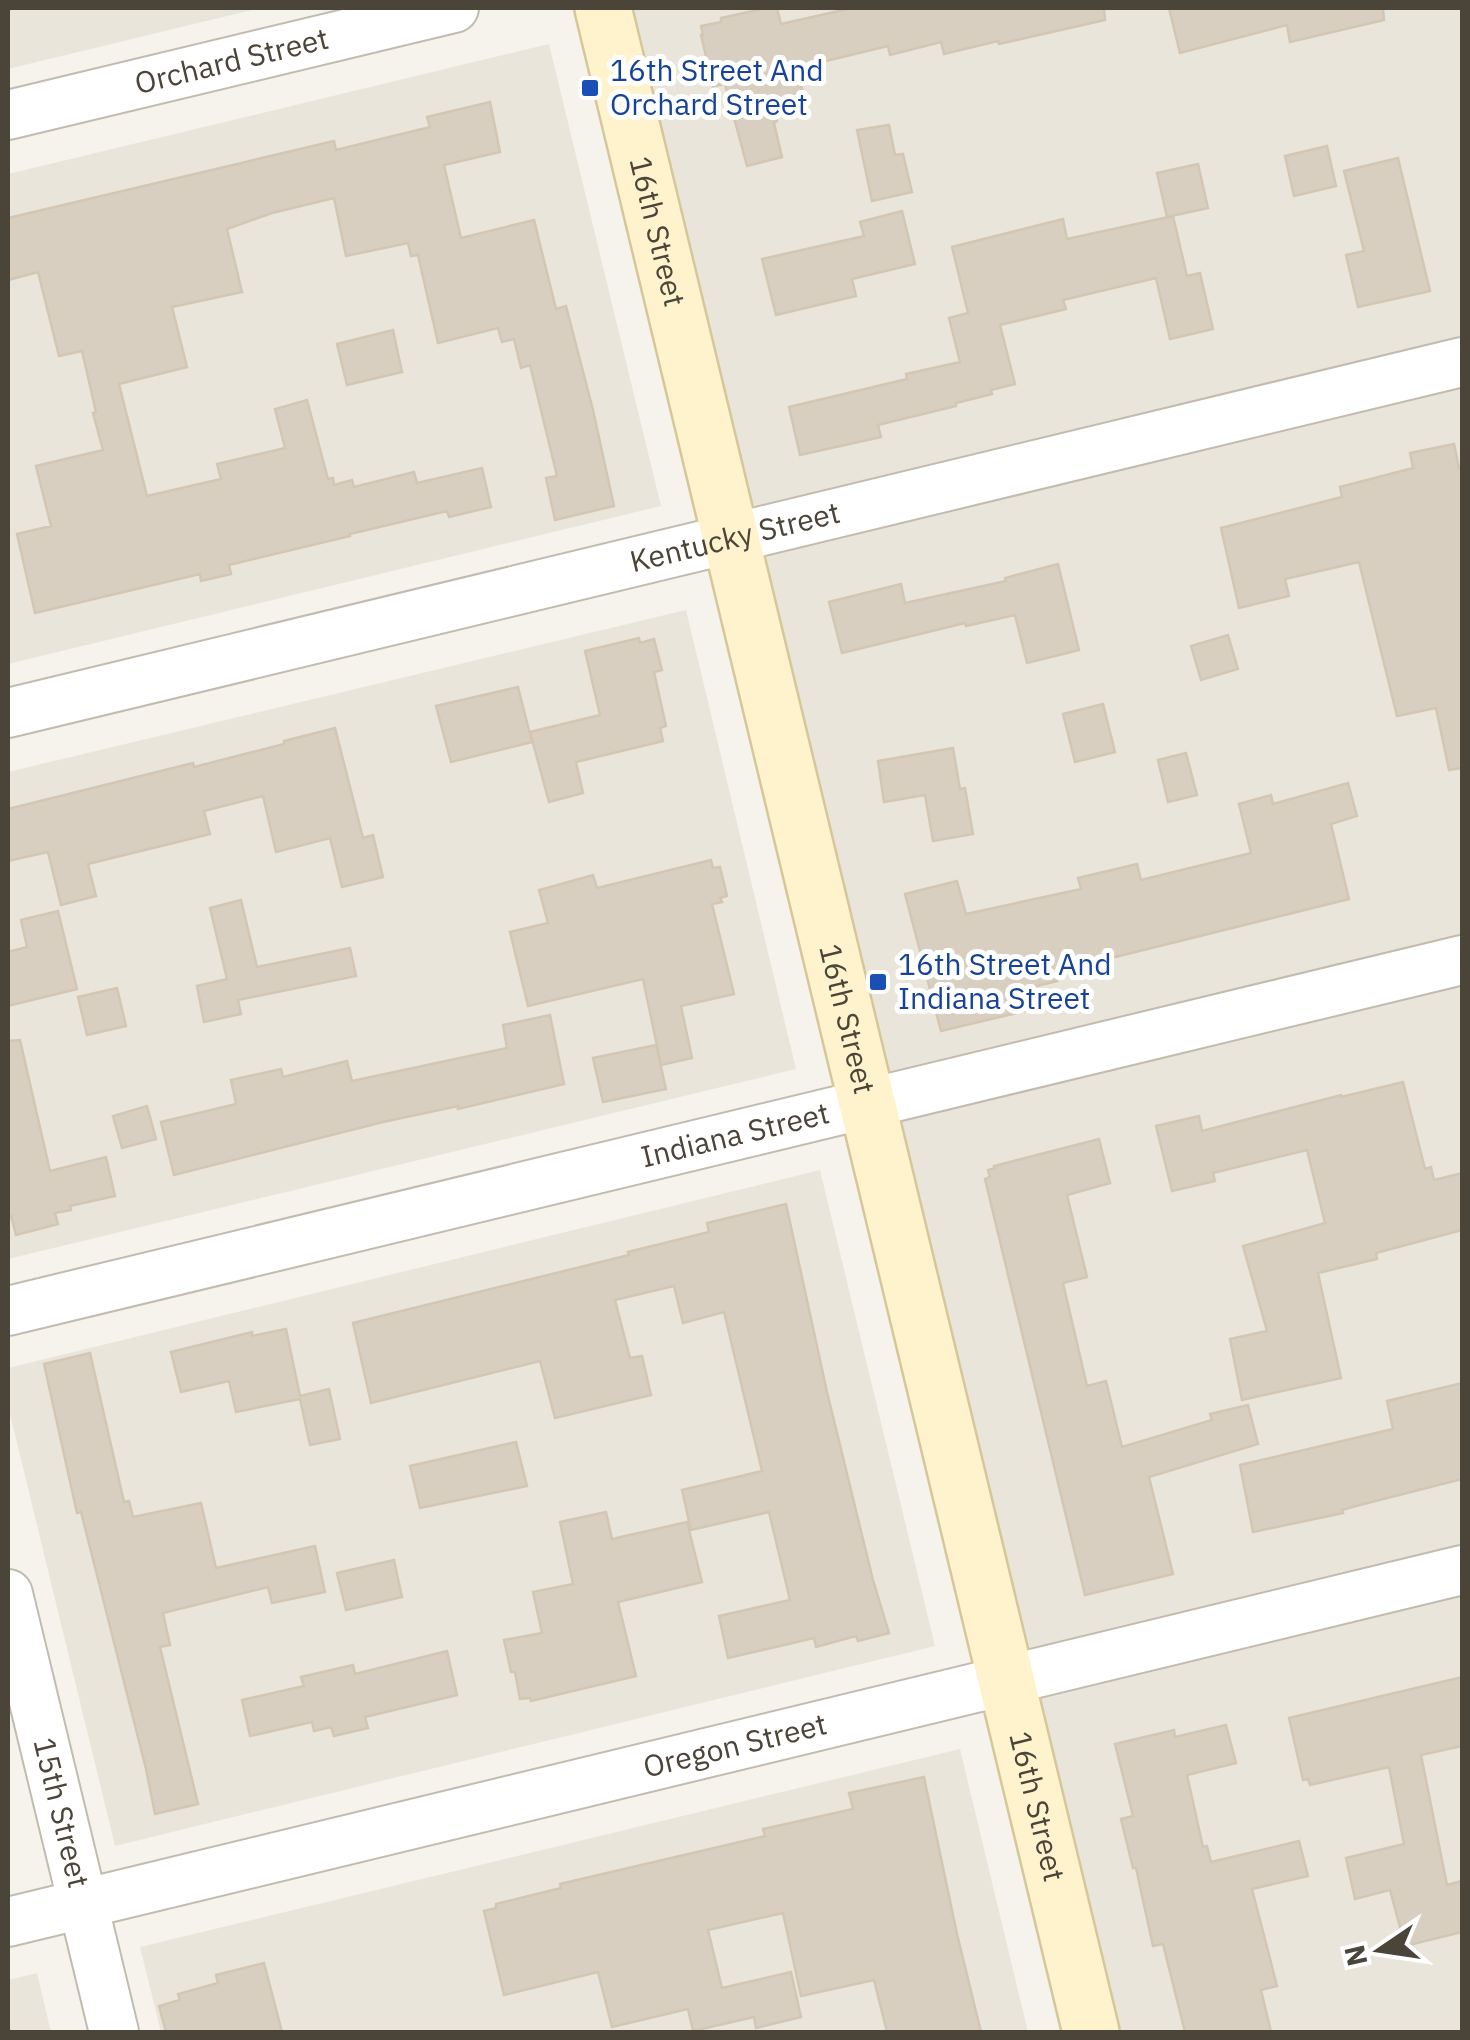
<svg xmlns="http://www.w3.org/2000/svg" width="1470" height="2040" viewBox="0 0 1470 2040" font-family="'IBM Plex Sans',sans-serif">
  <rect width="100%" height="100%" fill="#f6f3ec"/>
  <!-- residential -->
  <g fill="#eae5da">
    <path d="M8 8H260L8 69Z"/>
    <path d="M632 8H1462V2032H1119Z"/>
    <path d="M549 44 661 506 8 664V174Z"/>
    <path d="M686 610 796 1069 8 1259V772Z"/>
    <path d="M820 1170 935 1646 115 1846 8 1406V1368Z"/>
    <path d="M960 1749 1028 2032H161L140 1947Z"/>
    <path d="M37 1973 51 2032H8V1980Z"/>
  </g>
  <!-- building -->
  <g fill="#d8cfc1" stroke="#d3c7b4" stroke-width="2.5">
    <path d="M766 8H777L781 24 852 8H1104L1105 20 999 44 998 41 944 54 941 42 890 55 888 46 797 68 807 109 776 117 777 121 774 123 782 157 747 166 725 84 713 86 701 35H703L701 26 721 22V18Z"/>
    <path d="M1169 8H1383L1384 20 1290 42 1287 25 1180 53Z"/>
    <path d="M490 102 500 152 444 165 461 238 534 220 556 309 566 306 593 410 614 506 555 520 546 478 557 476 530 365 521 368 514 339 502 342 498 328 438 343 418 255 411 256 408 243 346 256 334 198 272 213 227 229 242 292 172 307 187 367 119 384 147 496 221 479 217 464 285 448 275 409 307 400 328 479 333 478 334 485 352 480 354 487 414 472 417 483 482 468 491 507 449 517 447 511 350 534V536L229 565 231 574 201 581 200 574 35 613 17 534 51 526 36 466 103 450 93 413 96 412 82 351 59 356 38 272 8 280V218L334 141 336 150 430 127 427 117Z"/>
    <path d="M889 125 895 155 903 154 912 192 872 201 857 130Z"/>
    <path d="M1327 146 1336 186 1294 196 1285 156Z"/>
    <path d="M1398 158 1430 291 1358 307 1346 255 1364 251 1344 171Z"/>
    <path d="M1198 164 1208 208 1167 217 1157 173Z"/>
    <path d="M902 211 915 264 852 279 856 296 776 315 762 259 864 236 860 222Z"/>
    <path d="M1173 216 1187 276 1200 273 1213 329 1170 339 1156 278 1063 300 1066 309 1000 325 1015 384 991 390 992 394 956 403V406L878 425 881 437 800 455 789 407 907 379 906 374 960 362 949 318 968 313 952 247 1063 219 1067 239Z"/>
    <path d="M393 330 402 372 347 385 337 344Z"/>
    <path d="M1454 444 1459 468 1462 467V768L1449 770 1436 708 1397 716 1359 562 1285 579 1289 596 1239 608 1221 528 1342 497 1340 487 1413 468 1410 453Z"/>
    <path d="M1058 564 1079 650 1027 663 1015 615 966 626 965 623 842 653 829 602 901 584 905 603 1006 581 1005 578Z"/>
    <path d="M1228 635 1238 669 1201 680 1191 646Z"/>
    <path d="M639 638 640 643 654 639 662 670 654 672 666 726 660 728 663 741 576 762 583 793 549 802 530 732 600 715 585 651Z"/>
    <path d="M518 687 532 742 451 762 436 706Z"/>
    <path d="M1103 704 1115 752 1075 762 1063 714Z"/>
    <path d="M335 728 363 838 373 835 383 877 342 887 330 838 276 852 263 796 204 811 210 834 88 864 96 896 61 905 48 852 8 861V809L193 763 194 767 284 744V741Z"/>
    <path d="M953 748 960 789 965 788 973 834 933 841 925 795 884 802 878 761Z"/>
    <path d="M1186 753 1197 795 1168 802 1158 760Z"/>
    <path d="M1348 783 1357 816 1331 824 1349 899 1055 972 1057 981 1020 990 1025 1011 941 1031 905 894 957 881 966 914 1081 889 1078 878 1137 864 1141 880 1251 853 1239 804 1271 795 1273 804Z"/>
    <path d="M711 860 713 868 720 867 727 896 720 898 722 902 712 904 734 994 681 1006 692 1058 661 1065 643 979 528 1006 510 932 548 923 539 890 593 875 597 888Z"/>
    <path d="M241 900 257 967 350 948 356 976 238 1000 241 1014 204 1022 197 986 227 979 210 908Z"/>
    <path d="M58 911 77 989 8 1006V952L27 947 21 920Z"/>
    <path d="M117 988 126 1026 87 1035 78 997Z"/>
    <path d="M550 1015 564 1084 458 1109V1106L383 1122 174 1175 161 1122 236 1104 231 1080 281 1069 283 1077 347 1061 352 1081 507 1048 503 1025Z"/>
    <path d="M20 1040 50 1171 106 1157 115 1196 70 1206 71 1210 55 1213 58 1224 16 1235 11 1216 8 1217V1041Z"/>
    <path d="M656 1045 666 1089 603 1102 593 1058Z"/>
    <path d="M1403 1082 1425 1169 1431 1167 1434 1180 1462 1173V1230L1376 1253 1377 1259 1318 1273 1341 1378 1242 1400 1230 1339 1267 1331 1243 1246 1325 1223 1307 1150 1213 1173 1215 1181 1172 1191 1156 1126 1199 1116 1202 1131 1341 1095V1097Z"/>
    <path d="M147 1106 156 1139 122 1148 113 1116Z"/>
    <path d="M1099 1139 1110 1183 1067 1195 1087 1277 1063 1283 1087 1386 1106 1381 1122 1447 1212 1420 1210 1414 1248 1405 1258 1444 1149 1477 1173 1574 1085 1595 985 1179 990 1177 988 1170 995 1168 994 1166Z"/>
    <path d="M786 1204 827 1392 873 1580 889 1633 858 1641 856 1636 816 1647 814 1638 728 1658 719 1616 790 1600 769 1512 691 1530 682 1490 762 1471 724 1312 683 1323 674 1286 615 1300 630 1358 642 1356 651 1395 555 1418 540 1361 371 1403 353 1323 629 1255 628 1252 709 1232 707 1223Z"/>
    <path d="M286 1329 300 1396 329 1389 340 1439 310 1445 300 1399 236 1412 229 1381 181 1392 171 1352 252 1332V1336Z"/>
    <path d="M90 1353 124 1502 129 1501 133 1517 201 1503 216 1568 315 1546 325 1592 272 1603 268 1587 163 1613 170 1645 160 1647 198 1804 155 1814 146 1769 99 1583 81 1512 77 1513 44 1364Z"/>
    <path d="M1462 1383V1479L1356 1506 1342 1510 1343 1513 1253 1532 1240 1465 1393 1429 1387 1401Z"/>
    <path d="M516 1442 527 1486 420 1508 410 1466Z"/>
    <path d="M606 1512 612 1539 687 1522 702 1582 618 1602 636 1676 531 1701 530 1698 520 1699 515 1672H511L504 1640 542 1633 533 1592 573 1584 560 1522Z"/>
    <path d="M394 1560 402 1597 346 1610 337 1573Z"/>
    <path d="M447 1651 457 1695 365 1717 368 1728 334 1736 331 1727 314 1731 312 1722 250 1736 242 1700 304 1686 301 1677 353 1665 355 1674Z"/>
    <path d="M1462 1677V1746L1421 1755 1447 1885 1462 1881V1932L1405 1946 1390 1890 1355 1899 1346 1858 1404 1844 1389 1767 1310 1785 1308 1779 1303 1780 1289 1718Z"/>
    <path d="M1226 1725 1236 1763 1187 1775 1203 1847 1207 1846 1211 1862 1299 1841 1308 1876 1252 1889 1277 1986 1261 1990 1271 2032H1185L1163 1944 1153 1946 1136 1868H1133L1121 1819 1133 1816 1115 1744 1174 1730 1175 1737Z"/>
    <path d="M924 1777 957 1934 981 2032H887L874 1980 801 1996 783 1913 708 1930 722 1988 791 1972 801 2017 756 2028 754 2017 693 2031 688 2009 612 2027 598 1972 504 1995 484 1911 496 1908V1904L561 1888 560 1884 765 1836 763 1829 853 1809 849 1793Z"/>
    <path d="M264 1963 282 2032H166L159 2006 180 2000 178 1994 218 1983 216 1975Z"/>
  </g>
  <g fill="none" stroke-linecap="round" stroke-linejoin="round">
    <!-- street casing -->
    <g stroke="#c2bbae" stroke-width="52">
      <g id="street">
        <path id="s1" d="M8 115 454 8"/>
        <path id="s2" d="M8 713 1462 362"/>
        <path id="s3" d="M8 1311 1462 960"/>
        <path id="s4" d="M8 1594 114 2032"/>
        <path id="s5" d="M8 1922 1462 1570"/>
      </g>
    </g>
    <!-- secondary casing -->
    <g stroke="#d6c79b" stroke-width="60">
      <g id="secondary">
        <path id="s6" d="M603 8 1091 2032"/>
      </g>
    </g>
    <!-- street -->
    <use href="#street" stroke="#fff" stroke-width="48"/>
    <!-- secondary -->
    <use href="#secondary" stroke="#fff3cd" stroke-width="55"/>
  </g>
  <!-- markers -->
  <g fill="#1a4fb4" stroke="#fff" stroke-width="4">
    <rect x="580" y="78" width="20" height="20" rx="5"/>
    <rect x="868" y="972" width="20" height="20" rx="5"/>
  </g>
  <g text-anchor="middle" stroke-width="10" stroke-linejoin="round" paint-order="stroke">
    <!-- street labels -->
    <g font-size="30" fill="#4b4439" stroke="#fff">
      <text dy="10" stroke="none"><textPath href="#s1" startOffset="230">Orchard Street</textPath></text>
      <text dy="10" stroke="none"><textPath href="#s6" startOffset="230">16th Street</textPath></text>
      <text dy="10" stroke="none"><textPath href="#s2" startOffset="748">Kentucky Street</textPath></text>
      <text dy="10" stroke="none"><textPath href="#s6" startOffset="1040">16th Street</textPath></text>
      <text dy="10" stroke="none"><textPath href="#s3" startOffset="748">Indiana Street</textPath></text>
      <text dy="10" stroke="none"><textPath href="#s5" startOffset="748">Oregon Street</textPath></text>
      <text dy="10" stroke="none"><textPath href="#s6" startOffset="1850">16th Street</textPath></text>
      <text dy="10" stroke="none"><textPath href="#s4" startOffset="225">15th Street</textPath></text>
    </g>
    <!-- transit labels -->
    <g font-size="30" fill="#164399" stroke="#fff" text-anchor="start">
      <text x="610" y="81">16th Street And<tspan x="610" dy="34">Orchard Street</tspan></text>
      <text x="898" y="975">16th Street And<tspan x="898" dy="34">Indiana Street</tspan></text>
    </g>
  </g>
  <!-- border -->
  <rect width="1470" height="2040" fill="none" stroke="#4b4439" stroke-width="20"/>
  <!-- north arrow -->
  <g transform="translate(1380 1950) rotate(257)" stroke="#ffffff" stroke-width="8" paint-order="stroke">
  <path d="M0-8L18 38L0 25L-18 38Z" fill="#4b4439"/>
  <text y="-15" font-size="28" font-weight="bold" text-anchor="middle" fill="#4b4439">N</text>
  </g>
</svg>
